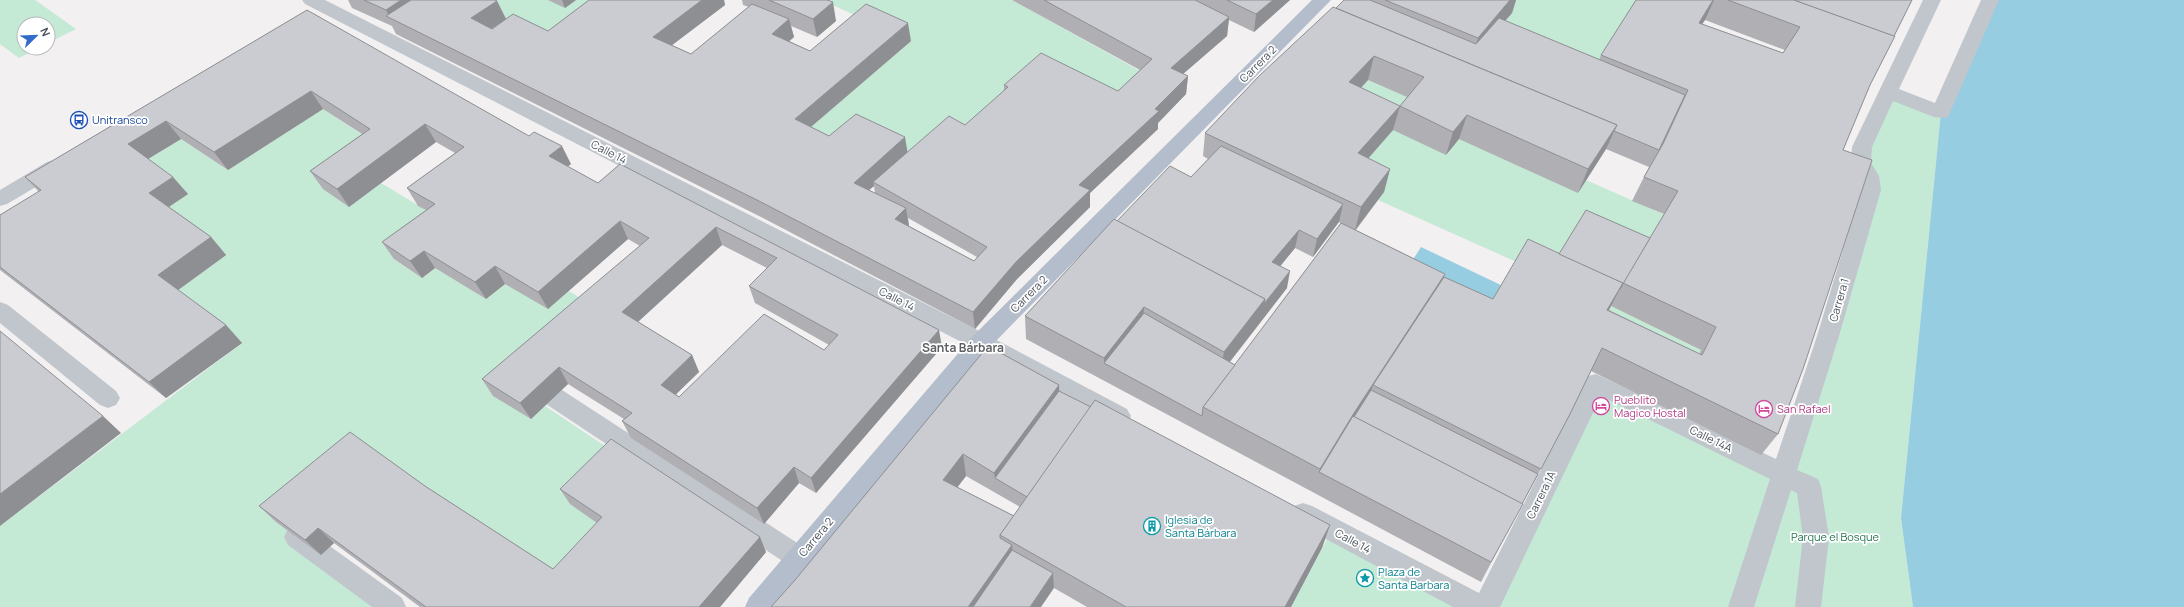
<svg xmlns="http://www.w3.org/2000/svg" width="2184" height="607" viewBox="0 0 2184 607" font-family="Manrope,sans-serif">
  <rect width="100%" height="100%" fill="#f2f0f0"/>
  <!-- green -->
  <g fill="#c4e9d5">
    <path d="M0 0H35L76 29 48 43V24H24V48H39L19 58 0 44Z"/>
    <path d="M466 0H620L556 49 480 36 505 20Z"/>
    <path d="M822 0H1012L1151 77 1118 109 1005 104 908 155 833 154 799 137 910 41Z"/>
    <path d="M1511 0H1641L1591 79 1493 37 1512 13Z"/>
    <path d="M1368 80 1417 101 1446 155 1459 139 1586 180 1665 215 1641 256 1548 276 1378 200 1384 192 1344 106Z"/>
    <path d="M1888 92 1941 112 1901 518 1913 607H1486L1596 383 1783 474 1871 190 1861 163Z"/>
    <path d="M323 109 381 147 349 207 381 183 446 222 395 260 422 278 435 268 486 299 505 284 569 291 596 308 531 419 545 406 620 456 571 504 612 533 564 584 276 522 393 607H0V526L242 343 174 293 164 210 143 162 181 139 228 170Z"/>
    <path d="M1611 306 1701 350 1687 377 1595 333Z"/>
    <path d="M1332 530 1479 607H1291Z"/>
  </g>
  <!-- water -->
  <g fill="#97cde1">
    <path d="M1990 0H2184V607H1913L1901 518 1941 112Z"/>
    <path d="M1421 247 1505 287 1484 322 1399 282Z"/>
  </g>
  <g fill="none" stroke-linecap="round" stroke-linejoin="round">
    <!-- minor -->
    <g fill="#c0c6cc" fill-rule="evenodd">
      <path d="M302 0H325L989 336 1127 409 1131 416 1127 423 1119 426 1111 423 973 348 305 4Z"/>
      <path d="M1923 0H1941L1899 89 1935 103 1981 0H1999L1948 117 1941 118 1934 117 1893 101 1872 147 1871 163 1879 176 1881 190 1839 336 1797 470 1818 479 1821 487 1829 537 1821 607H1795L1803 537 1797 493 1791 490 1754 607H1728L1770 479 1601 396 1500 607H1453L1294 522 1290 514 1294 506 1303 503 1312 506 1479 593 1588 376 1596 374 1776 459 1817 336 1861 190 1859 176 1851 163 1852 147Z"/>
      <path d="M54 160 61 162 64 167 61 172 7 204 0 206V190L47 162Z"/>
      <path d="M0 302 8 305 116 391 120 398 116 405 108 408 100 405 0 323Z"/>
      <path d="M554 387 562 390 808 550 812 558 808 566 799 570 790 566 546 404 542 397 546 390Z"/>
      <path d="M297 526 306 529 402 598 406 607H372L288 545 284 537 288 529Z"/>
    </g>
    <!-- major -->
    <path fill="#b3bdcb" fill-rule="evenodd" d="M1312 0H1331L989 348 775 607H745L749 598 973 336Z"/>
  </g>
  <!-- wall -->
  <g fill="#afafb4" fill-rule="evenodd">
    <path d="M348 0H495L497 1 506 19 548 31 589 0H724L725 5 672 45 691 54 749 7 743 5 742 0H827L836 21 817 37 791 26 794 37 789 41 810 51 911 41 811 127 829 136 907 152 965 125 1004 91V85L1118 91 1140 70 1012 0H1290L1254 32 1229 20 1227 36 1183 74 1188 76 1186 94 1158 123V129L1090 193V207L1017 279 975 329 763 218 396 34 392 26 352 8ZM874 186 875 193 869 190ZM908 218 977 257 974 261 909 226Z"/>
    <path d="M548 0H576L565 8Z"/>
    <path d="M1344 0H1516L1512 13 1505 21 1599 60 1601 55 1636 0H1912L1870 85 1843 150 1778 434 1761 455 1591 371 1570 414 1481 582 1026 339 1025 316 1117 221 1191 177 1208 159 1203 156 1205 133 1336 8ZM1705 20 1785 50 1783 53 1702 24ZM1368 80 1407 97 1400 106 1393 130 1446 155 1459 139 1578 193 1606 149 1649 167 1632 201 1664 214 1650 238 1559 254 1493 299 1444 277 1445 274 1356 230 1384 192 1390 169 1368 158 1393 130 1400 106 1361 88ZM1338 222 1341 223 1235 365 1230 362 1287 288 1280 266 1295 248 1313 257ZM1611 306 1701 350 1699 354 1609 310Z"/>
    <path d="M307 10 571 164 567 167 598 183 620 164 942 347 816 493 799 483 764 524 631 438 622 421 624 419 568 384 531 419 493 396 482 379 640 246 628 239 548 309 505 284 486 299 435 268 422 278 394 259 382 242 426 210 418 206 407 188 455 153 436 142 349 207 323 189 310 171 362 134 323 109 228 170 181 139 148 159 188 194 169 207 211 237 226 255 178 290 226 325 242 343 166 398 0 270V215L39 192 25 177ZM722 245 767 268 749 286 755 303 829 345 824 350 679 397 676 394 699 372 692 355 638 322Z"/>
    <path d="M988 346 1059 385V391L1330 525 1322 548 1291 607H1087L1054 588 795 580ZM966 476 1020 507 1014 516 957 487Z"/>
    <path d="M425 486 553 569 597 523 570 504 560 489 766 552 720 607H420L334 543 321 555 276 522 259 506Z"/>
  </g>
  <!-- shaded-wall -->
  <g fill="#8e8f92">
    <path d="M401 0H439L390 18 386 10Z"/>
    <path d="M562 0H576L565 8Z"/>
    <path d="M702 0H724L725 5 659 55 653 37Z"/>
    <path d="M1273 0H1290L1254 32 1256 14Z"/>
    <path d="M1510 0H1516L1512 13 1470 62 1478 38Z"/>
    <path d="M1713 0H1714L1705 20 1687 47 1699 23Z"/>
    <path d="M497 1 506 19 480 36 471 18Z"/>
    <path d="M833 2 836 21 817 37 813 19Z"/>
    <path d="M1229 17 1227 36 1169 86 1171 68Z"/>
    <path d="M789 19 794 37 777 52 772 34Z"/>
    <path d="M908 23 911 41 799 137 795 119Z"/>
    <path d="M1374 56 1368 80 1344 106 1349 82Z"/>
    <path d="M1188 76 1186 94 1158 123V129L1090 193V207L1017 279 975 329 973 312 1079 185Z"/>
    <path d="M311 91 323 109 228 170 214 152Z"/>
    <path d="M1400 106 1393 130 1352 177 1358 153Z"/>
    <path d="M1467 115 1459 139 1446 155 1453 132Z"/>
    <path d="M166 121 181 139 143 162 128 144Z"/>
    <path d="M425 124 436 142 349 207 337 189Z"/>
    <path d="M1617 125 1606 149 1578 193 1588 169Z"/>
    <path d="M905 137 908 155 873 182 874 186 857 200 854 183Z"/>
    <path d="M562 146 571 164 557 174 549 156Z"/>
    <path d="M1390 169 1384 192 1355 230 1361 207Z"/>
    <path d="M173 177 188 194 164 210 149 193Z"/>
    <path d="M1343 204 1339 222 1313 257 1317 239Z"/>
    <path d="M906 208 909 226 898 237 895 219Z"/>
    <path d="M620 221 628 239 548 309 538 292Z"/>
    <path d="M716 227 722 245 630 329 622 312Z"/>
    <path d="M1299 230 1295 248 1269 280 1272 262Z"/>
    <path d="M211 237 226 255 174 293 158 275Z"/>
    <path d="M424 251 435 268 422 278 410 261Z"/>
    <path d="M495 266 505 284 486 299 475 282Z"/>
    <path d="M1290 271 1287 288 1220 374 1224 352 1265 299Z"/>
    <path d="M1445 274 1435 300 1373 385 1366 407 1319 472 1320 469 1354 413Z"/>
    <path d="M1623 283 1611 306 1595 333 1607 310Z"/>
    <path d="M1144 307 1143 330 1104 363V358Z"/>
    <path d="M226 325 242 343 166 398 149 382Z"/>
    <path d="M939 330 942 347 816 493 811 478Z"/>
    <path d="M692 355 699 372 669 401 661 385Z"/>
    <path d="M559 367 568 384 531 419 520 403Z"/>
    <path d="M1059 385 1060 407 995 478 994 473Z"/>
    <path d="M103 416 121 433 0 526V494Z"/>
    <path d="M963 454 966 476 947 501 943 480Z"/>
    <path d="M794 467 799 483 764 524 757 508Z"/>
    <path d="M1330 525 1322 548 1291 607H1285Z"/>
    <path d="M318 528 334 543 321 555 305 540Z"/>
    <path d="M760 537 766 552 720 607H699Z"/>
    <path d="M1012 545 1014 565 984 607H968Z"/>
    <path d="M1053 573 1054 588 1041 607H1030Z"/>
  </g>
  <!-- building -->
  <g fill="#cbccd1" stroke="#8e8f92" fill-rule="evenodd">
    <path d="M364 0H401L386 10Z"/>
    <path d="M411 0H495L497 1 471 18 492 29 513 14 548 31 589 0H702L653 37 691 54 752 4 789 19 772 34 810 51 866 4 908 23 795 119 829 136 856 114 905 137 854 183 906 208 895 219 974 261 987 247 873 182 949 116 965 125 1008 87 1004 85 1041 53 1118 91 1152 59 1044 0H1195L1229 17 1171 68 1188 76 1155 109 1159 111 1079 185 1090 190 1016 262 973 312 757 200 386 16Z"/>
    <path d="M769 0H827L833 2 813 19Z"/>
    <path d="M1227 0H1273L1256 14Z"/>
    <path d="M1344 0H1370L1476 44 1499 18 1685 95 1659 150 1614 131 1617 125 1336 8Z"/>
    <path d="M1385 0H1510L1478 38Z"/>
    <path d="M1636 0H1713L1699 23 1783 53 1800 27 1728 0H1794L1895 36 1870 85 1843 150 1872 160 1803 369 1778 434 1602 348 1570 414 1541 469 1373 385 1444 277 1493 299 1528 239 1623 283 1607 310 1702 355 1716 327 1623 283 1678 191 1644 177 1663 144 1688 90 1601 55Z"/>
    <path d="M1794 0H1912L1894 36Z"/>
    <path d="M1333 7 1617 125 1588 169 1467 115 1453 132 1400 106 1424 77 1374 56 1349 82 1400 106 1358 153 1390 169 1361 207 1205 133 1259 76Z"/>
    <path d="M307 10 529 136 534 132 562 146 549 156 598 183 620 164 939 330 811 478 794 467 757 508 622 421 632 413 559 367 520 403 482 379 649 238 620 221 538 292 495 266 475 282 424 251 410 261 382 242 435 204 407 188 464 147 425 124 337 189 310 171 370 129 311 91 214 152 166 121 128 144 173 177 149 193 211 237 158 275 226 325 149 382 0 267V215L41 190 25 177ZM716 227 777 258 749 286 838 335 824 350 764 314 679 397 661 385 692 355 622 312Z"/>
    <path d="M1221 146 1343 204 1317 239 1299 230 1272 262 1290 271 1264 304 1265 299 1117 221 1170 166 1191 177Z"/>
    <path d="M1586 210 1650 238 1620 289 1623 283 1559 254Z"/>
    <path d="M1114 219 1265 299 1224 352 1144 307 1104 358 1025 316Z"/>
    <path d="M1341 223 1445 274 1354 413 1320 469 1203 407Z"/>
    <path d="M1144 313 1235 365 1203 407 1202 416 1104 363Z"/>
    <path d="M0 331 103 416 0 494Z"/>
    <path d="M988 346 1059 385 994 473 963 454 943 480 1014 516 1000 535V538L1012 545 968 607H771L795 580Z"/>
    <path d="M1371 390 1538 474 1522 504 1354 417Z"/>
    <path d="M1059 391 1091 407 1027 497 995 478Z"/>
    <path d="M1095 400 1330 525 1285 607H1126L1000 535Z"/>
    <path d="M1353 416 1523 504 1491 562 1319 472Z"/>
    <path d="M350 432 425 486 553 569 602 517 560 489 611 439 760 537 699 607H426L318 528 305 540 259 506Z"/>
    <path d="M1012 550 1053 573 1030 607H973Z"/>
  </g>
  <!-- icons -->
  <defs>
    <g id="bus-ring" transform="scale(0.9)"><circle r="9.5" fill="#fff" stroke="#1a4fb4" stroke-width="1.5"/><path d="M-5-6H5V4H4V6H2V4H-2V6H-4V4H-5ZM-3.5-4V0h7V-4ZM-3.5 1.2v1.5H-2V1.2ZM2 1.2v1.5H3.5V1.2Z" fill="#1a4fb4"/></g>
    <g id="hotel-ring" transform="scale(0.9)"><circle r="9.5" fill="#fff" stroke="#d1479c" stroke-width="1.5"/><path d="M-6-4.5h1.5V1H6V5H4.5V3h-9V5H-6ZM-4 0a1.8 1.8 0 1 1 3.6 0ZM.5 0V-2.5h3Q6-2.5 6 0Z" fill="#d1479c"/></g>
    <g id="building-ring" transform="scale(0.9)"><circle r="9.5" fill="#fff" stroke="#0f9aa8" stroke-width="1.5"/><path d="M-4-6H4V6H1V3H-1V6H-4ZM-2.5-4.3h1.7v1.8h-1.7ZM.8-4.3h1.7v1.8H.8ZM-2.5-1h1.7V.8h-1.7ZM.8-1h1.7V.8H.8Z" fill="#0f9aa8"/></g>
    <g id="sight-ring" transform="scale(0.9)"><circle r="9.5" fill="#fff" stroke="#0f9aa8" stroke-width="1.5"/><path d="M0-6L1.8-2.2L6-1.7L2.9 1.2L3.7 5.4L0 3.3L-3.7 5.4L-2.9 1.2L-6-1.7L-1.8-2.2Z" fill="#0f9aa8"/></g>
  </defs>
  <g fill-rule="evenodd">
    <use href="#bus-ring" x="79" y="120"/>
    <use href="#hotel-ring" x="1601" y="406"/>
    <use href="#hotel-ring" x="1764" y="409"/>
    <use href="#building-ring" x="1152" y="526"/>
    <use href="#sight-ring" x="1365" y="578"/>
  </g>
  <g text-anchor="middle" stroke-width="3.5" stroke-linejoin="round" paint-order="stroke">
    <!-- street labels -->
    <g font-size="11" fill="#4a525a" stroke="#fff">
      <text transform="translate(1258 64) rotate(-45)" y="4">Carrera 2</text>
      <text transform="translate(609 152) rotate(27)" y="4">Calle 14</text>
      <text transform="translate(1029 294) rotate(-45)" y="4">Carrera 2</text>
      <text transform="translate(897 299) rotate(27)" y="4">Calle 14</text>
      <text transform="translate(1839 300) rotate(-74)" y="4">Carrera 1</text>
      <text transform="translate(1711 439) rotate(26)" y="4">Calle 14A</text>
      <text transform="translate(1541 495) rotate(-64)" y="4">Carrera 1A</text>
      <text transform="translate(816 537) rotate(-50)" y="4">Carrera 2</text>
      <text transform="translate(1353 541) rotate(28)" y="4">Calle 14</text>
    </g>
    <!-- transit labels -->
    <g font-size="11" fill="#164399" stroke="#fff" text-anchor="start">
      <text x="92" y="124">Unitransco</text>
    </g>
    <!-- hotel labels -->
    <g font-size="11" fill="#b23c85" stroke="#fff" text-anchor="start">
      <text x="1614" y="404">Pueblito<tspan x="1614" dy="13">Magico Hostal</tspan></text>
      <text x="1777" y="413">San Rafael</text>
    </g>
    <!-- culture labels -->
    <g font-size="11" fill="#0d838f" stroke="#fff" text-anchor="start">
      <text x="1165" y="524">Iglesia de<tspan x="1165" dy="13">Santa Bárbara</tspan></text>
      <text x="1378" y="576">Plaza de<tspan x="1378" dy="13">Santa Barbara</tspan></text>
    </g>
    <!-- park labels -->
    <g font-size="11" fill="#237350" stroke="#fff">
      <text x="1835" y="541">Parque el Bosque</text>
    </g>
    <!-- neighbourhood labels -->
    <g font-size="12" font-weight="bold" fill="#5d5f63" stroke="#fff">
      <text x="963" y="352">Santa Bárbara</text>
    </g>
  </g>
  <!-- north arrow -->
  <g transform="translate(36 36) rotate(67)"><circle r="19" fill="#ffffff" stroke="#b7babd"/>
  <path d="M0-3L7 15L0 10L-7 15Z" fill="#316bcb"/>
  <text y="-6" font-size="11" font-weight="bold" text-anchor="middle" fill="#4a525a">N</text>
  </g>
</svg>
